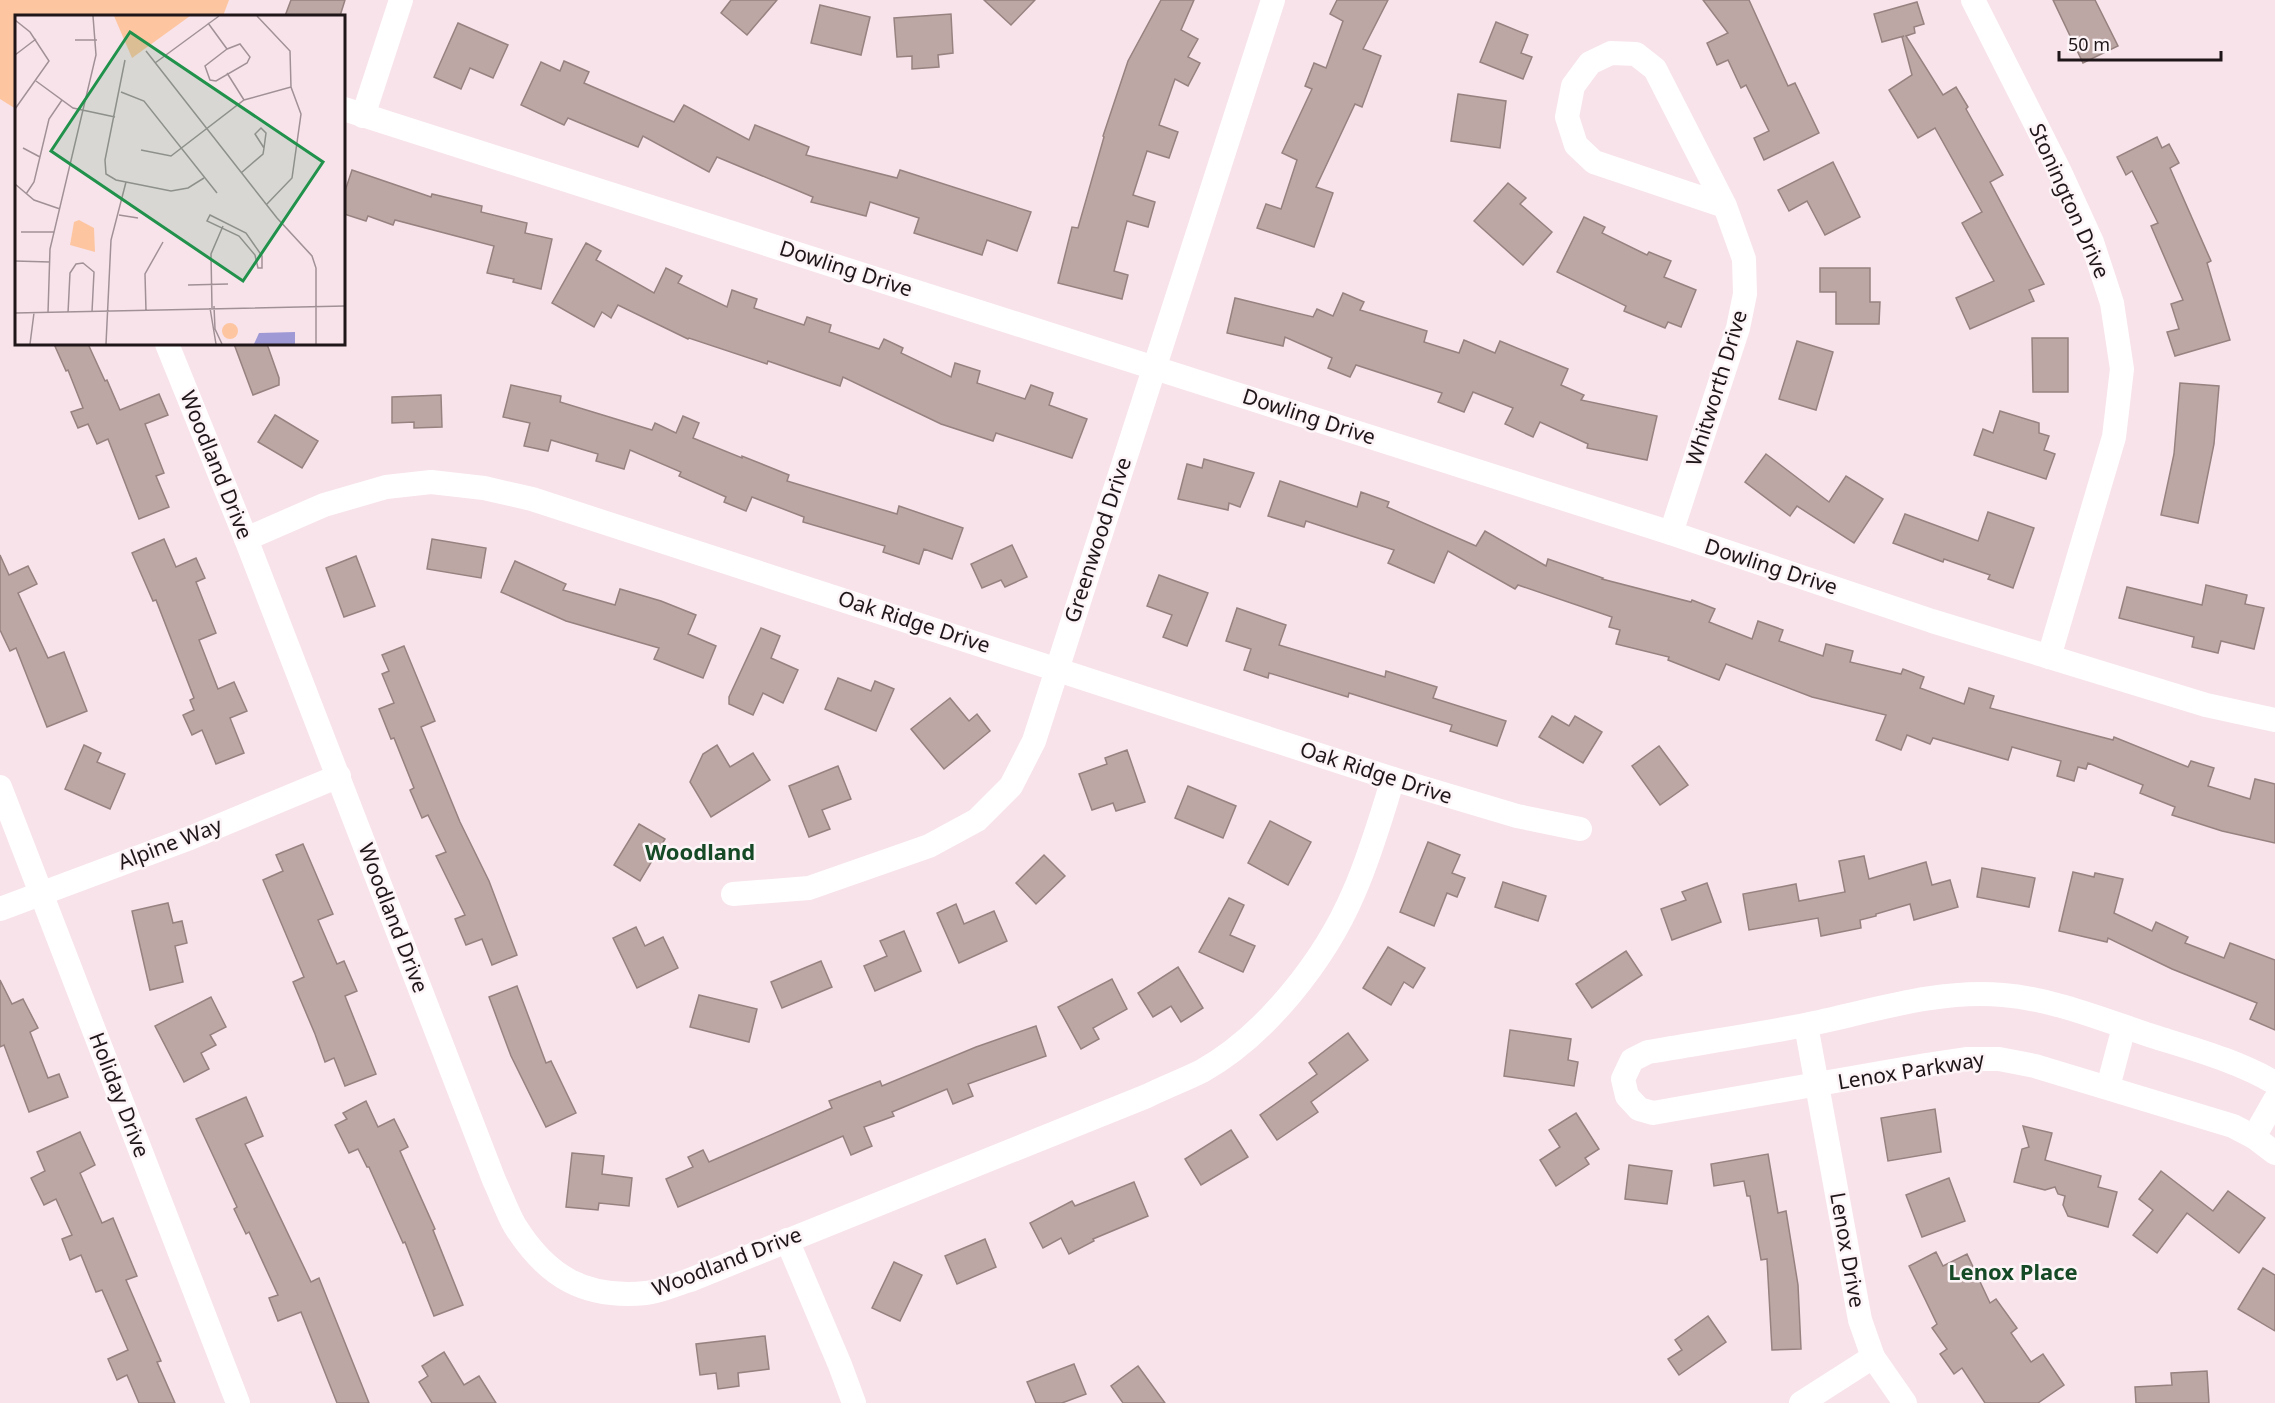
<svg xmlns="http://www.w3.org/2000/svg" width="2275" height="1403" viewBox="0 0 2275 1403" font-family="'Noto Sans',sans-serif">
  <rect width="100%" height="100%" fill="#f8e3eb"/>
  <!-- green -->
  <path fill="#fdc6a1" d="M0 0H229L223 16H16V109L0 99Z"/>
  <!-- building -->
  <g fill="#bda7a5" stroke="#978280" stroke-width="1.5">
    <path d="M291 0H345L340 16H285Z"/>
    <path d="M731 0H777L747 35 721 13Z"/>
    <path d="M984 0H1035L1011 25Z"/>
    <path d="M1161 0H1194L1181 30 1198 39 1188 57 1200 63 1188 86 1175 79 1159 125 1178 132 1169 158 1147 151 1133 195 1155 202 1148 227 1127 221 1114 271 1128 275 1122 299 1058 283 1072 227 1078 228 1104 137 1103 136 1128 61Z"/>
    <path d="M1337 0H1388L1363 49 1381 56 1362 107 1355 104 1316 187 1333 193 1314 247 1257 228 1266 204 1281 209 1297 160 1282 153 1312 89 1305 86 1314 63 1326 68 1343 21 1330 14Z"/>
    <path d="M1703 0H1749L1788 86 1795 83 1819 133 1764 160 1754 138 1769 131 1746 85 1741 88 1728 60 1717 65 1707 43 1728 33Z"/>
    <path d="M2053 0H2095L2118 46 2083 63Z"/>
    <path d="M1917 2 1924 24 1914 27 1915 33 1906 36 1943 95 1956 87 1968 107 1966 109 2003 175 1990 182 2044 284 2029 290 2034 301 1970 329 1956 298 1994 281 1962 223 1982 212 1935 128 1918 138 1889 90 1912 75 1902 37 1904 36 1882 42 1874 14Z"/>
    <path d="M820 5 870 17 861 55 811 43Z"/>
    <path d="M951 14 953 53 938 55 939 67 912 69V56L897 57 894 18Z"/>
    <path d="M1496 22 1528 35 1521 53 1532 57 1523 79 1480 62Z"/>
    <path d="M458 23 508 45 493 78 470 68 461 89 434 77Z"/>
    <path d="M564 61 589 72 584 83 674 122 684 105 749 140 755 125 809 147 806 155 897 178 900 170 1031 212 1017 251 987 240 982 255 914 233 919 218 870 202 866 216 811 202 813 197 717 157 709 172 643 136 638 147 568 118 564 125 521 105 541 62 560 71Z"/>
    <path d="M1458 94 1506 101 1500 148 1451 141Z"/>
    <path d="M2157 137 2162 148 2169 144 2179 163 2170 168 2211 261 2207 263 2230 340 2175 356 2167 332 2179 329 2171 304 2183 300 2151 226 2158 223 2132 171 2126 175 2117 157Z"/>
    <path d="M1833 162 1860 217 1825 235 1807 201 1789 211 1778 190Z"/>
    <path d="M352 170 431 197 432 194 482 206 481 212 527 223 525 233 552 239 541 289 513 282 514 279 487 273 494 246 395 220 393 225 368 216 366 221 344 214V194Z"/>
    <path d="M1508 183 1526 198 1520 204 1552 232 1523 265 1474 221Z"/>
    <path d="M1584 217 1605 227 1602 233 1647 255 1649 252 1671 261 1664 277 1696 290 1681 327 1668 322 1665 328 1624 311 1626 306 1557 272Z"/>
    <path d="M586 243 601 251 596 260 654 293 666 268 682 276 678 283 727 307 732 290 757 299 754 308 804 325 807 317 831 325 829 332 879 349 884 339 903 348 901 353 951 377 955 363 980 371 977 383 1025 399 1031 385 1053 393 1049 405 1087 419 1072 458 996 433 993 441 941 424 843 377 840 386 768 361 767 364 689 338 688 339 618 305 611 318 602 312 594 327 552 303Z"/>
    <path d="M1820 268H1870V302H1880L1879 324H1836V292H1820Z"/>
    <path d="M1343 293 1364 302 1360 310 1427 331 1424 342 1459 353 1464 340 1495 353 1500 341 1568 369 1561 385 1584 395 1581 400 1657 416 1647 460 1587 448 1588 444 1540 422 1533 437 1505 424 1513 408 1473 392 1464 412 1438 402 1442 393 1356 365 1350 377 1328 368 1332 358 1285 337 1283 346 1227 333 1235 298 1313 317 1317 309 1333 316Z"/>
    <path d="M2032 338H2068V392H2033Z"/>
    <path d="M1797 341 1833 352 1816 410 1779 399Z"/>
    <path d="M54 344H88L105 381 107 380 120 410 159 394 168 415 145 424 164 473 156 476 169 507 139 519 108 439 97 444 88 424 78 428 71 412 83 408 68 370 66 371Z"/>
    <path d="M234 344H267L279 378V385L253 395Z"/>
    <path d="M2180 383 2219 386 2214 444 2198 523 2161 515 2174 454Z"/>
    <path d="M511 385 561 396 560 402 652 430 655 423 676 433 683 416 699 423 693 438 742 458V456L789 475 787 481 897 514 899 506 963 528 952 559 924 549 919 564 883 552 885 546 803 522 804 517 752 497 746 511 724 502 726 497 679 476 681 472 630 450 624 469 596 461 598 454 551 440 548 451 524 446 530 423 503 417Z"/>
    <path d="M441 395 442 427 414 428V422L392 423V397Z"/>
    <path d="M2000 411 2039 423V433L2049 436 2044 450 2055 454 2046 479 1974 455 1983 429 1993 433Z"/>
    <path d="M275 415 318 441 302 468 258 442Z"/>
    <path d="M1766 454 1829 502 1846 476 1883 499 1854 543 1797 506 1790 516 1745 482Z"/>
    <path d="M1204 459 1254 473 1240 507 1229 503 1228 510 1178 499 1187 464 1202 468Z"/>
    <path d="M1280 481 1357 507 1361 492 1389 502 1387 507 1476 546 1485 531 1546 566 1548 559 1603 578 1602 579 1691 602 1692 600 1715 609 1709 622 1752 639 1758 621 1783 630 1779 641 1823 656 1826 644 1853 651 1850 662 1901 674 1903 669 1924 677 1920 688 1964 704 1969 688 1994 696 1990 708 2113 740 2114 737 2188 767 2191 761 2214 768 2208 786 2250 799 2255 779 2275 784V843L2222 831 2172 815 2175 807 2140 793 2143 785 2088 763 2086 769 2078 767 2074 781 2057 776 2061 761 2012 747 2008 760 1933 738 1930 744 1907 735 1901 750 1876 740 1886 715 1812 697 1726 664 1719 680 1668 660 1669 657 1616 644 1620 630 1609 627 1612 617 1518 585 1515 589 1448 551 1434 583 1388 563 1394 550 1306 521 1304 527 1268 516Z"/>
    <path d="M1988 512 2034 528 2013 588 1988 579 1990 575 1944 559 1943 562 1893 543 1905 514 1978 541Z"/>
    <path d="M164 539 176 567 196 558 205 578 196 582 216 633 199 640 218 689 234 682 247 711 230 718 244 753 216 764 202 730 192 735 183 715 194 710 190 700 194 698 156 600 153 601 132 553Z"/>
    <path d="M432 539 486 548 481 578 427 569Z"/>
    <path d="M1012 545 1027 577 1005 587 1001 580 982 588 971 564Z"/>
    <path d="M0 555 9 575 28 566 37 584 18 593 48 658 64 652 87 711 47 727 16 648 10 651 0 630Z"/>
    <path d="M356 556 375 606 344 617 326 568Z"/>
    <path d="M515 561 566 584 563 590 615 605 620 589 661 601 696 615 688 634 716 646 703 678 654 659 659 648 566 621 501 592Z"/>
    <path d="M1159 575 1208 593 1187 646 1163 637 1172 615 1147 606Z"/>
    <path d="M2206 585 2247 595 2245 604 2264 608 2254 649 2221 641 2218 653 2192 647 2194 637 2119 618 2127 587 2202 605Z"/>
    <path d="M1237 608 1286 625 1279 645 1385 677 1386 671 1437 687 1433 698 1506 721 1497 746 1450 731 1452 725 1349 693 1348 697 1269 673 1268 678 1244 670 1251 649 1226 641Z"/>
    <path d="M761 628 780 636 771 658 798 670 783 703 763 693 753 715 729 704V697Z"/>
    <path d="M404 646 435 721 421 727 460 822 489 881 517 955 492 965 482 939 466 945 455 919 465 915 436 856 446 852 428 815 422 818 410 790 414 788 394 738 391 739 379 709 394 703 382 674 389 671 382 655Z"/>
    <path d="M838 678 871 691 875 681 894 689 876 731 825 709Z"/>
    <path d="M950 698 969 721 977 714 990 731 944 769 911 729Z"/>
    <path d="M1552 716 1569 726 1575 716 1602 732 1583 763 1539 737Z"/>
    <path d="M84 745 101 753 97 762 125 774 110 809 65 789Z"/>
    <path d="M717 745 730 767 753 753 770 780 711 817 690 782 703 754Z"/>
    <path d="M1659 746 1688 785 1660 805 1632 766Z"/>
    <path d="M1127 750 1145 802 1116 811 1113 803 1092 810 1079 774 1107 764 1105 758Z"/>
    <path d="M838 766 851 799 822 810 830 829 809 837 789 786Z"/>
    <path d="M1188 786 1236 806 1223 838 1175 818Z"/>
    <path d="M1270 821 1311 842 1288 885 1248 863Z"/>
    <path d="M639 824 665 839 640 881 614 865Z"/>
    <path d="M1428 842 1460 855 1452 873 1465 878 1457 897 1447 893 1434 926 1400 912Z"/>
    <path d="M303 844 333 914 318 920 337 964 344 961 357 991 345 996 376 1074 345 1086 334 1058 325 1062 315 1034 293 982 304 977 263 880 283 871 276 855Z"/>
    <path d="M1044 855 1065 876 1036 904 1016 883Z"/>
    <path d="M1864 856 1869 879 1926 862 1932 885 1950 880 1958 907 1914 920 1910 904 1876 914V916L1860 920 1861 928 1821 936 1818 918 1749 930 1743 894 1796 884 1799 901 1845 892 1839 861Z"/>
    <path d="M1982 868 2035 878 2029 907 1977 897Z"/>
    <path d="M2073 872 2094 877 2095 873 2123 879 2114 913 2152 931 2156 922 2188 937 2185 943 2224 958 2230 943 2275 960V1030L2250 1019 2257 1003 2172 969 2108 938 2107 942 2059 931Z"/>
    <path d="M1503 882 1546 896 1538 921 1495 907Z"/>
    <path d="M1707 883 1721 922 1672 940 1661 909 1686 900 1682 892Z"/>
    <path d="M1229 898 1244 905 1230 935 1255 946 1243 972 1199 952Z"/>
    <path d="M168 903 173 923 182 921 187 943 175 946 183 982 150 990 132 911Z"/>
    <path d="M956 904 964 924 994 911 1007 941 959 963 937 913Z"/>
    <path d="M636 927 645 946 663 937 678 968 637 988 613 938Z"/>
    <path d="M904 931 921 971 875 991 864 966 887 956 880 941Z"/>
    <path d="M1388 947 1425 968 1413 988 1404 982 1391 1005 1363 988Z"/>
    <path d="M1626 951 1642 975 1592 1008 1576 984Z"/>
    <path d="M821 961 832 987 782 1008 771 982Z"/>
    <path d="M1178 967 1203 1008 1181 1022 1171 1006 1153 1017 1138 993Z"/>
    <path d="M1112 979 1127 1009 1093 1028 1099 1039 1081 1049 1058 1007Z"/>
    <path d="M0 980 12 1004 23 999 38 1028 30 1032 48 1078 59 1074 68 1097 29 1112 4 1045 0 1047Z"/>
    <path d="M517 986 546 1063 551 1061 576 1113 546 1127 511 1056 489 997Z"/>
    <path d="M699 995 757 1009 749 1042 690 1027Z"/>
    <path d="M211 997 226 1027 210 1035 216 1045 201 1053 209 1069 184 1082 155 1026Z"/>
    <path d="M1036 1026 1046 1056 968 1084 973 1096 953 1104 947 1089 892 1112 894 1116 864 1127 872 1146 851 1155 843 1136 678 1207 666 1179 693 1167 688 1157 703 1150 709 1162 832 1108 829 1101 880 1081 882 1086 976 1047Z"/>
    <path d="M1510 1030 1571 1039 1568 1060 1578 1062 1574 1086 1504 1076Z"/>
    <path d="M1348 1033 1368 1060 1311 1102 1318 1112 1277 1140 1260 1115 1317 1074 1309 1063Z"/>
    <path d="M246 1097 263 1136 245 1144 311 1282 319 1278 369 1403H337L301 1312 278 1321 269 1298 278 1295 249 1232 246 1234 234 1209 237 1207 196 1119Z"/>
    <path d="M366 1101 378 1127 394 1119 408 1147 400 1151 435 1229 433 1230 463 1305 434 1316 405 1242 403 1243 369 1167H367L358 1149 349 1153 335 1125 347 1119 343 1113Z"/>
    <path d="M1935 1109 1941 1152 1888 1161 1881 1118Z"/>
    <path d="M1576 1113 1599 1149 1585 1158 1589 1164 1556 1186 1540 1160 1560 1147 1549 1130Z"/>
    <path d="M2023 1126 2052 1133 2045 1160 2101 1176 2098 1187 2117 1192 2108 1227 2068 1216 2063 1205 2065 1196 2058 1194 2055 1187 2045 1190 2014 1182 2022 1149 2029 1147Z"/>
    <path d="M1231 1130 1248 1157 1201 1185 1185 1159Z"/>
    <path d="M80 1132 95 1165 80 1173 102 1223 113 1218 137 1276 126 1280 161 1361 157 1362 175 1403H139L127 1375 117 1380 108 1359 128 1350 102 1290 96 1292 81 1255 70 1260 62 1239 72 1235 56 1199 44 1205 31 1178 45 1171 37 1152Z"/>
    <path d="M572 1153 604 1156 602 1174 632 1178 629 1206 599 1203 598 1210 566 1207Z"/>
    <path d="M1768 1154 1778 1213 1786 1211 1798 1285 1801 1349 1772 1350 1767 1259 1761 1260 1750 1196H1747L1744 1181 1714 1186 1711 1164Z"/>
    <path d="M1629 1165 1672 1171 1667 1204 1625 1199Z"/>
    <path d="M2161 1171 2213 1211 2228 1191 2265 1218 2239 1253 2187 1213 2157 1253 2133 1235 2153 1210 2139 1199Z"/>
    <path d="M1949 1178 1965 1221 1922 1237 1906 1195Z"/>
    <path d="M1134 1182 1148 1216 1093 1239 1094 1241 1069 1254 1061 1238 1043 1248 1030 1223 1072 1201 1075 1206Z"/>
    <path d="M985 1239 996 1267 957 1284 945 1256Z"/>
    <path d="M1936 1252 1943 1266 1967 1254 1990 1303 1996 1299 2017 1328 2011 1333 2031 1362 2043 1354 2064 1385 2038 1403H1985L1962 1368 1954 1374 1940 1354 1947 1349 1932 1328 1937 1324 1909 1266Z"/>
    <path d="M894 1262 922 1275 900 1321 872 1308Z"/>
    <path d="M2263 1268 2275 1275V1331L2238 1309Z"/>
    <path d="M1708 1316 1726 1342 1679 1375 1668 1359 1682 1350 1675 1340Z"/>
    <path d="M765 1336 769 1369 738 1373 739 1386 718 1389 716 1373 700 1375 696 1344Z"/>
    <path d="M444 1352 464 1385 479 1376 496 1403H432L419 1382 428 1376 422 1366Z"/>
    <path d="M1074 1364 1086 1394 1062 1403H1036L1027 1382Z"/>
    <path d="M1138 1366 1165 1403H1123L1111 1386Z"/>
    <path d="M2207 1371 2209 1403H2136L2135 1387 2172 1385 2171 1373Z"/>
  </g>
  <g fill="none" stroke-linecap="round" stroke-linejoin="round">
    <!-- minor -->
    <g stroke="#fff" stroke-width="24">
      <path d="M1973 0 2060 172 2092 242 2112 303 2122 369 2114 437 2049 657"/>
      <path d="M344 109 1671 533 1932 621 2206 705 2275 720"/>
      <path d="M363 116 401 0"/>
      <path d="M167 344 246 539 494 1180C501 1195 507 1212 515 1226 547 1277 585 1299 646 1293 660 1292 676 1284 690 1280L1147 1096C1165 1087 1184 1080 1202 1071 1266 1035 1325 960 1354 892 1370 856 1381 817 1393 779"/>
      <path d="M1671 533 1738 328 1745 294 1744 259 1725 206 1655 69 1636 54 1611 53 1590 63 1573 86 1567 117 1576 145 1594 162 1725 206"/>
      <path d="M246 539 324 505 386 487 431 482 484 488 532 499 1393 779 1517 816 1580 829"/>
      <path d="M0 787 238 1403"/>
      <path d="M733 894 809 888 929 846 977 820 1011 786 1034 741 1273 0"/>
      <path d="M0 909 190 838 339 776"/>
      <path d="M1806 1025 1860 1320 1873 1357 1905 1403"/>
      <path d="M2275 1083C2238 1061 2193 1049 2152 1036 2104 1020 2053 999 2003 995 1936 989 1870 1012 1805 1025 1753 1035 1700 1043 1648 1052L1632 1060 1623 1079 1627 1096 1639 1109 1653 1113 1926 1065 1966 1059H1999L2035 1066 2233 1126 2254 1137 2275 1153"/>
      <path d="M2108 1087 2124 1027"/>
      <path d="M2254 1137 2275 1100"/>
      <path d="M787 1240 840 1365 854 1403"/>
      <path d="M1801 1403 1873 1357"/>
    </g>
  </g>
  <g text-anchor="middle" stroke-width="5" stroke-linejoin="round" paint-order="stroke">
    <!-- street labels -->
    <g font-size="21" fill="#1e1619" stroke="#fdf4f7">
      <text transform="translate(2069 201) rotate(66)" y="7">Stonington Drive</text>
      <text transform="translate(846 269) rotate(18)" y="7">Dowling Drive</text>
      <text transform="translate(1717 388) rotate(-73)" y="7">Whitworth Drive</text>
      <text transform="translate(1309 417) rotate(18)" y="7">Dowling Drive</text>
      <text transform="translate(216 465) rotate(68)" y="7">Woodland Drive</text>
      <text transform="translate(1098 540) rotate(-72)" y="7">Greenwood Drive</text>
      <text transform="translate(1771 567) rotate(18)" y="7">Dowling Drive</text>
      <text transform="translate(914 622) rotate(18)" y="7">Oak Ridge Drive</text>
      <text transform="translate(1376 773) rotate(18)" y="7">Oak Ridge Drive</text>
      <text transform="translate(170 844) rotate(-21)" y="7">Alpine Way</text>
      <text transform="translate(393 918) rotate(69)" y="7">Woodland Drive</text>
      <text transform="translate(1911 1071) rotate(-9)" y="7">Lenox Parkway</text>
      <text transform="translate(119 1095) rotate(69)" y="7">Holiday Drive</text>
      <text transform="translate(1847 1250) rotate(80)" y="7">Lenox Drive</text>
      <text transform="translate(727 1262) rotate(-21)" y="7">Woodland Drive</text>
    </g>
    <!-- neighbourhood labels -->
    <g font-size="22" font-weight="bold" fill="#164926" stroke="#fdf4f7">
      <text x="700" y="860">Woodland</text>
      <text x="2013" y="1280">Lenox Place</text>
    </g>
  </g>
  <!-- overview -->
  <g transform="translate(15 15)">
    <rect width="330" height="330" fill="#f8e3eb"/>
    <path d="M99 1H175L117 43ZM64 205 79 213 80 237 55 230 59 207ZM207 316a8 8 0 1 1 16 0a8 8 0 1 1-16 0Z" fill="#fdc6a1"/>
    <path d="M280 317V329H239L244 318Z" fill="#9f9ad5"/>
    <path fill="none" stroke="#a19197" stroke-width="1.5" d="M242 1 275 36 276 72 286 99 277 163 251 190M0 5 15 17 34 46 0 94M193 8 212 34 225 29 235 42 232 48 201 66 195 65 190 51 212 34M60 25H82M131 36 262 203 297 241 301 253V329M0 40 21 24M110 45 90 145 91 159 101 165 156 176 173 173 189 163M140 48 204 1M212 58 229 85M21 66 58 93 100 102M106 77 129 86 202 178M8 133 25 142M126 135 156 141 229 85 276 72M226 158 248 139 249 133 251 118 246 113 240 119 249 133M0 169 19 185 45 194M11 179 19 167 34 104 47 85M104 200 123 203M195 200 231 218 247 241V253H243L240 240 224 221 192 206ZM6 217H39M0 246 35 247M173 270 213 269M199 291 200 314 207 329M195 293 201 329M197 293 196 239 208 211M131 296 130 259 148 227M0 298 330 291M33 298 35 234 81 40 78 1M53 298 55 258 61 249 68 248 79 257 77 297M15 329 19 298M91 329 96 225 111 167"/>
    <path fill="#21924b" fill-opacity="0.15" stroke="#21924b" stroke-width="3" d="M115 17 308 147 228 266 36 136Z"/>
    <rect width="330" height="330" fill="none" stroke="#1e1619" stroke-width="3"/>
  </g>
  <!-- scale -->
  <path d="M2059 51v9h162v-9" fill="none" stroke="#1e1619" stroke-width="3"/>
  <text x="2068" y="51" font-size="18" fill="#1e1619" stroke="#fdf4f7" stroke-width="4.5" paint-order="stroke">50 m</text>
</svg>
